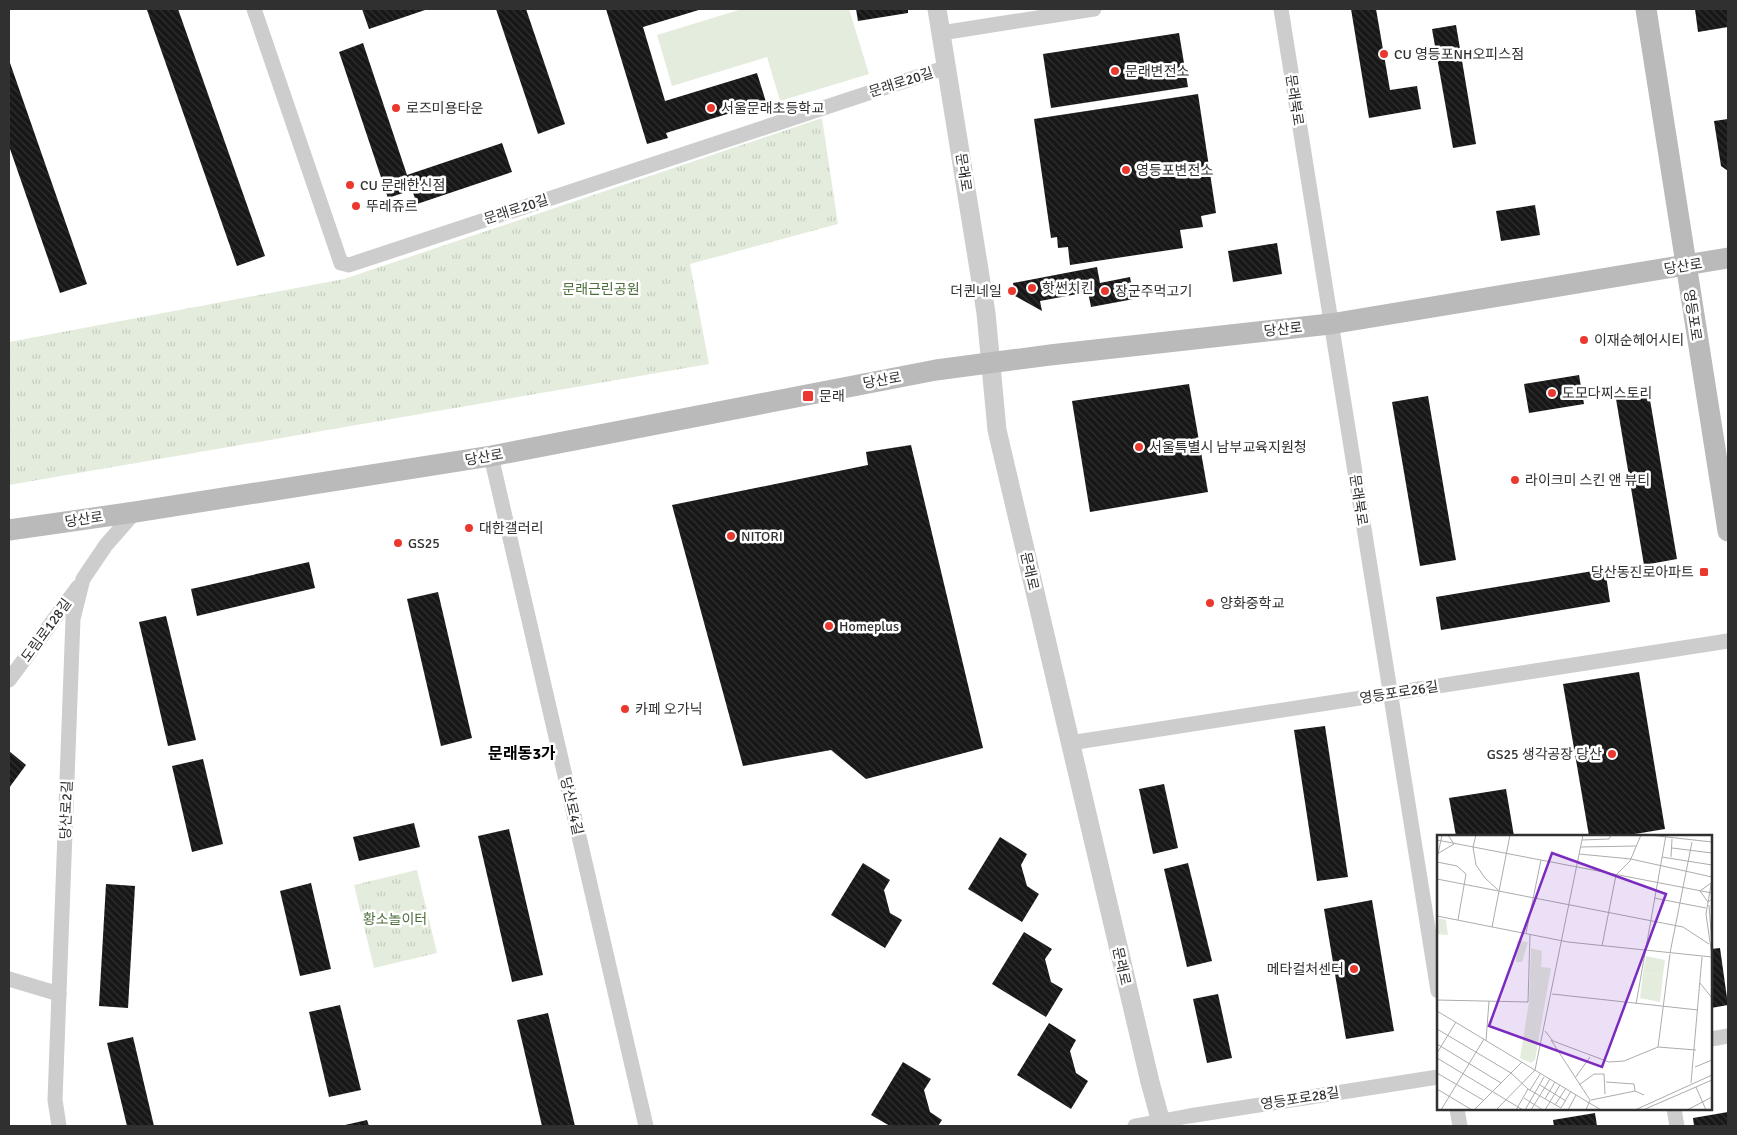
<svg xmlns="http://www.w3.org/2000/svg" width="1737" height="1135" viewBox="0 0 1737 1135" font-family="Signika,'Noto Sans KR',sans-serif">
  <defs>
    <pattern id="grass-tufts" width="24" height="20" patternUnits="userSpaceOnUse" patternTransform="scale(1.25)"><rect width="24" height="20" fill="#e4eddd"/><path d="M3 7l-1-3M5 7V3M7 7l1-3M15 17l-1-3M17 17v-4M19 17l1-3" fill="none" stroke="#c4ccbe"/></pattern>
    <pattern id="building-back-hatch" width="6" height="6" patternUnits="userSpaceOnUse" patternTransform="scale(1.25)"><rect width="6" height="6" fill="#171717"/><path d="M-1 5l2 2M0 0l6 6M5-1l2 2" fill="none" stroke="#303030"/></pattern>
  </defs>
  <rect width="100%" height="100%" fill="#fff"/>
  <!-- grass -->
  <g fill="url(#grass-tufts)">
    <path d="M822 118 838 224 690 264 709 364 9 485V342L344 279Z"/>
    <path d="M417 870 437 953 374 968 354 885Z"/>
  </g>
  <!-- pitch -->
  <path fill="#e4eddd" d="M742 9H849L869 74 780 101 767 57 672 86 657 35Z"/>
  <!-- building -->
  <g fill="url(#building-back-hatch)">
    <path d="M150 9H178L265 256 237 266 147 10Z"/>
    <path d="M362 9H428L369 29Z"/>
    <path d="M496 9H526L565 124 538 134Z"/>
    <path d="M606 9H702L643 27 665 101 757 73 766 102 666 133 668 138 647 144Z"/>
    <path d="M856 9H908V13L858 21Z"/>
    <path d="M1351 9H1376L1390 90 1417 86 1421 109 1369 118Z"/>
    <path d="M1695 9H1728V27L1698 32Z"/>
    <path d="M1456 25 1476 144 1453 148 1432 29Z"/>
    <path d="M1179 33 1188 87 1051 108 1043 54Z"/>
    <path d="M363 43 407 175 502 143 512 172 417 204 412 190 388 198 339 52Z"/>
    <path d="M9 60 87 284 60 293 9 146Z"/>
    <path d="M1198 94 1216 213 1201 216 1203 227 1180 230 1183 248 1070 265 1068 247 1058 248 1057 237 1051 238 1034 119Z"/>
    <path d="M1728 119V171L1721 166 1714 121Z"/>
    <path d="M1535 205 1540 235 1501 241 1496 211Z"/>
    <path d="M1277 243 1282 274 1233 282 1228 251Z"/>
    <path d="M1097 267 1100 283 1130 277 1134 299 1091 307 1088 292 1040 301 1042 311 1015 296 1013 283Z"/>
    <path d="M1579 375 1584 404 1529 413 1524 384Z"/>
    <path d="M1189 384 1208 492 1090 512 1072 401Z"/>
    <path d="M1649 394 1677 559 1644 565 1616 399Z"/>
    <path d="M1428 396 1456 560 1420 566 1392 402Z"/>
    <path d="M911 445 983 748 866 779 831 750 743 766 672 505 868 465 866 452Z"/>
    <path d="M309 562 315 588 197 616 191 589Z"/>
    <path d="M1605 569 1610 602 1441 630 1436 597Z"/>
    <path d="M438 592 472 738 441 746 407 599Z"/>
    <path d="M166 616 196 740 168 746 139 622Z"/>
    <path d="M1639 672 1665 829 1623 836H1589L1563 684Z"/>
    <path d="M1325 726 1348 877 1317 881 1294 730Z"/>
    <path d="M9 751 26 765 9 788Z"/>
    <path d="M203 759 223 844 192 852 172 766Z"/>
    <path d="M1164 784 1178 848 1153 854 1139 789Z"/>
    <path d="M1506 789 1514 836H1456L1449 798Z"/>
    <path d="M414 823 420 847 359 861 353 837Z"/>
    <path d="M509 829 543 975 512 982 478 836Z"/>
    <path d="M1000 837 1027 854 1021 865 1027 886 1039 894 1022 922 968 889Z"/>
    <path d="M863 863 890 880 884 890 890 913 902 920 885 948 831 915Z"/>
    <path d="M1188 863 1212 961 1187 967 1164 869Z"/>
    <path d="M311 883 331 969 300 976 280 891Z"/>
    <path d="M106 884 135 886 128 1008 99 1006Z"/>
    <path d="M1372 900 1394 1031 1346 1039 1324 909Z"/>
    <path d="M1024 932 1052 949 1045 959 1051 982 1063 989 1046 1017 992 984Z"/>
    <path d="M1720 948 1728 1005 1711 1008V949Z"/>
    <path d="M1218 994 1232 1058 1207 1063 1193 999Z"/>
    <path d="M340 1005 361 1090 329 1097 309 1012Z"/>
    <path d="M548 1013 575 1126H542L517 1020Z"/>
    <path d="M1049 1023 1076 1040 1070 1051 1076 1073 1088 1081 1071 1109 1017 1075Z"/>
    <path d="M133 1037 154 1126H127L107 1043Z"/>
    <path d="M903 1062 931 1079 924 1090 930 1112 942 1120 938 1126H890L871 1115Z"/>
    <path d="M1728 1112V1126H1694L1693 1118Z"/>
    <path d="M1595 1113 1597 1126H1554L1553 1120Z"/>
    <path d="M367 1120 369 1126H345V1125Z"/>
  </g>
  <g fill="none" stroke-linecap="round" stroke-linejoin="round">
    <!-- minor -->
    <g stroke="#cdcdcd" stroke-width="15">
      <path d="M254 9 341 263 349 265 947 67"/>
      <path d="M1281 9 1438 991"/>
      <path d="M941 33 1094 9"/>
      <path d="M491 456 646 1126"/>
      <path d="M9 680 78 587"/>
      <path d="M1070 743 1728 641"/>
      <path d="M9 979 59 994"/>
      <path d="M1711 1039 1728 1036"/>
      <path d="M1457 1109 1460 1126"/>
      <path d="M1674 1109 1677 1126"/>
      <path d="M59 1126 55 1100 73 619 83 579 106 545 135 512"/>
      <path d="M1135 1126 1189 1116 1438 1077"/>
    </g>
    <!-- tertiary -->
    <path stroke="#cdcdcd" stroke-width="19" d="M937 9 986 313 997 430 1150 1082 1162 1126"/>
    <!-- secondary -->
    <g stroke="#bababa" stroke-width="21">
      <path d="M1646 9 1728 531"/>
      <path d="M9 530 135 512 491 456 936 370 1050 355 1330 324 1728 258"/>
    </g>
  </g>
  <!-- markers -->
  <g fill="#eb382e" stroke="#fff" stroke-width="2">
    <circle cx="1384" cy="54" r="5"/>
    <circle cx="1115" cy="71" r="5"/>
    <circle cx="396" cy="108" r="5"/>
    <circle cx="711" cy="108" r="5"/>
    <circle cx="1126" cy="170" r="5"/>
    <circle cx="350" cy="185" r="5"/>
    <circle cx="356" cy="206" r="5"/>
    <circle cx="1032" cy="288" r="5"/>
    <circle cx="1012" cy="291" r="5"/>
    <circle cx="1105" cy="291" r="5"/>
    <circle cx="1584" cy="340" r="5"/>
    <circle cx="1552" cy="393" r="5"/>
    <rect x="802" y="390" width="12" height="12" rx="2.5"/>
    <circle cx="1139" cy="447" r="5"/>
    <circle cx="1515" cy="480" r="5"/>
    <circle cx="469" cy="528" r="5"/>
    <circle cx="731" cy="536" r="5"/>
    <circle cx="398" cy="543" r="5"/>
    <rect x="1699" y="567" width="10" height="10" rx="2.5"/>
    <circle cx="1210" cy="603" r="5"/>
    <circle cx="829" cy="626" r="5"/>
    <circle cx="625" cy="709" r="5"/>
    <circle cx="1612" cy="754" r="5"/>
    <circle cx="1354" cy="969" r="5"/>
  </g>
  <g text-anchor="middle" stroke-width="5" stroke-linejoin="round" paint-order="stroke">
    <!-- poi labels -->
    <g font-size="14" fill="#303030" stroke="#fff" text-anchor="start">
      <text x="1394" y="59">CU 영등포NH오피스점</text>
      <text x="1125" y="76">문래변전소</text>
      <text x="406" y="113">로즈미용타운</text>
      <text x="721" y="113">서울문래초등학교</text>
      <text x="1136" y="175">영등포변전소</text>
      <text x="360" y="190">CU 문래한신점</text>
      <text x="366" y="211">뚜레쥬르</text>
      <text x="1042" y="293">핫썬치킨</text>
      <text x="1002" y="296" text-anchor="end">더퀸네일</text>
      <text x="1115" y="296">장군주먹고기</text>
      <text x="1594" y="345">이재순헤어시티</text>
      <text x="1562" y="398">도모다찌스토리</text>
      <text x="819" y="401">문래</text>
      <text x="1149" y="452">서울특별시 남부교육지원청</text>
      <text x="1525" y="485">라이크미 스킨 앤 뷰티</text>
      <text x="479" y="533">대한갤러리</text>
      <text x="741" y="541">NITORI</text>
      <text x="408" y="548">GS25</text>
      <text x="1694" y="577" text-anchor="end">당산동진로아파트</text>
      <text x="1220" y="608">양화중학교</text>
      <text x="839" y="631">Homeplus</text>
      <text x="635" y="714">카페 오가닉</text>
      <text x="1602" y="759" text-anchor="end">GS25 생각공장 당산</text>
      <text x="1344" y="974" text-anchor="end">메타컬처센터</text>
    </g>
    <!-- street labels -->
    <g font-size="14" fill="#303030" stroke="#fff">
      <text transform="translate(901 82) rotate(-18)" y="5">문래로20길</text>
      <text transform="translate(1295 100) rotate(81)" y="5">문래북로</text>
      <text transform="translate(964 172) rotate(81)" y="5">문래로</text>
      <text transform="translate(516 209) rotate(-18)" y="5">문래로20길</text>
      <text transform="translate(1683 266) rotate(-9)" y="5">당산로</text>
      <text transform="translate(1693 315) rotate(81)" y="5">영등포로</text>
      <text transform="translate(1283 329) rotate(-6)" y="5">당산로</text>
      <text transform="translate(882 380) rotate(-10)" y="5">당산로</text>
      <text transform="translate(484 457) rotate(-10)" y="5">당산로</text>
      <text transform="translate(1359 500) rotate(81)" y="5">문래북로</text>
      <text transform="translate(84 519) rotate(-8)" y="5">당산로</text>
      <text transform="translate(1030 571) rotate(77)" y="5">문래로</text>
      <text transform="translate(46 630) rotate(-54)" y="5">도림로128길</text>
      <text transform="translate(1399 692) rotate(-9)" y="5">영등포로26길</text>
      <text transform="translate(572 806) rotate(77)" y="5">당산로4길</text>
      <text transform="translate(66 810) rotate(-88)" y="5">당산로2길</text>
      <text transform="translate(1122 966) rotate(77)" y="5">문래로</text>
      <text transform="translate(1300 1098) rotate(-9)" y="5">영등포로28길</text>
    </g>
    <!-- park labels -->
    <g font-size="14" fill="#4c6d3b" stroke="#fff">
      <text x="601" y="294">문래근린공원</text>
      <text x="395" y="924">황소놀이터</text>
    </g>
    <!-- quarter labels -->
    <g font-size="16" font-weight="bold" fill="#000" stroke="#fff">
      <text x="522" y="759">문래동3가</text>
    </g>
  </g>
  <!-- overview -->
  <g transform="translate(1437 835)">
    <rect width="275" height="275" fill="#fff"/>
    <path d="M2 83 9 85 11 100 0 99ZM94 113 105 116 104 132 114 133 98 225 94 228 83 223 92 167ZM209 121 228 125 226 140 206 138Z" fill="#e4eddd"/>
    <path d="M206 138 226 140 223 167 203 163Z" fill="#e4eddd"/>
    <path d="M80 106 91 107 85 127H79Z" fill="#e4eddd"/>
    <path fill="none" stroke="#acacac" stroke-width="1" d="M39 0 36 12 39 30 48 43 61 55M212 0 275 7M0 5 275 58M145 5 172 4 174 0M144 12 199 11M235 13 275 18M0 19 17 9 11 0M142 19 194 24 275 42M225 22 275 30M234 22 235 4M0 24 5 0M0 27 20 31 29 39M0 44 246 92 272 109M275 44 269 79 275 121M274 48 263 56 271 67 275 64M217 63 269 73M272 70 275 110M0 81 131 107 275 122M21 85 29 39M55 92 73 0M89 98 104 25M165 111 179 40 193 26 204 0M233 118 255 7M263 148 275 163M115 159 261 175M0 165 91 167 93 99M199 169 229 0M0 176 164 275M0 194 74 238 91 254 79 275M108 196 116 206 172 227 187 226 221 212 259 215M114 205 153 265 149 275M49 206 52 166M0 209 64 248M221 212 233 119M0 218 19 187M0 223 86 275M258 232 275 225M98 235 146 0M0 238 46 265M138 243 153 222M169 247 197 249 198 256M254 248 265 122M103 250 129 266M142 250 157 239H167L168 259M259 252 269 275M0 254 35 275M91 254 124 273 134 256M93 255 103 239M87 263 106 275M108 264 118 247M154 265 198 256 207 260M118 270 129 253M4 275 47 204M37 275 85 227M59 275 98 235M88 275 107 242M94 275 113 244M108 275 123 250M131 275 139 260M198 275 275 240M206 275 275 245M250 275 275 262"/>
    <path fill="#7b2cbf" fill-opacity="0.15" stroke="#7b2cbf" stroke-width="2.5" d="M115 18 229 59 165 232 52 191Z"/>
    <rect width="275" height="275" fill="none" stroke="#303030" stroke-width="2.5"/>
  </g>
  <!-- border -->
  <rect width="1737" height="1135" fill="none" stroke="#303030" stroke-width="20"/>
</svg>
